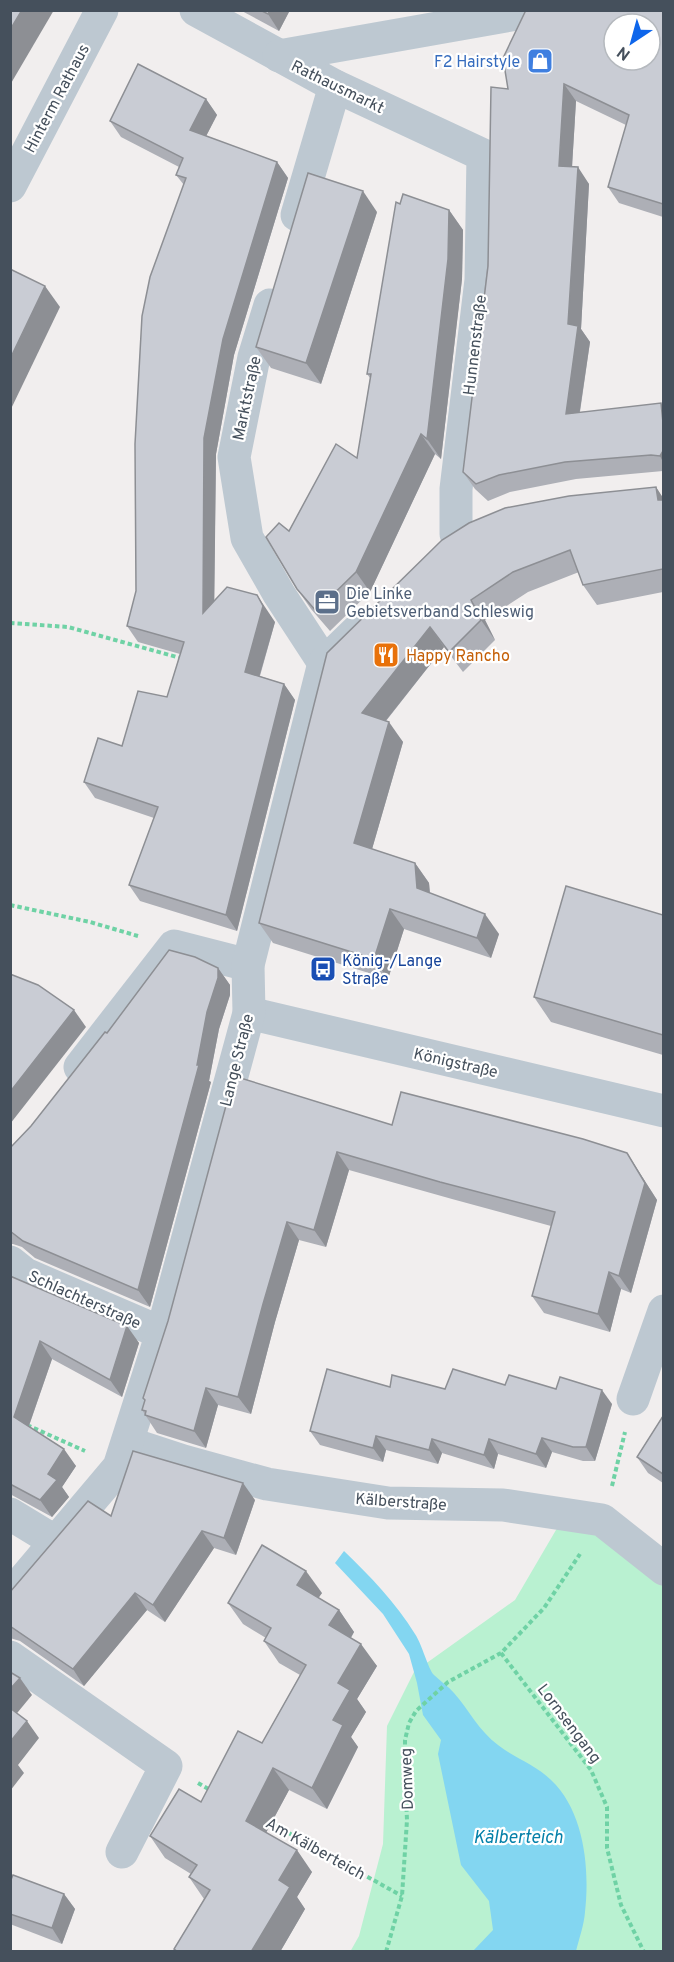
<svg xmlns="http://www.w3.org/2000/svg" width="674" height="1962" viewBox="0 0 674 1962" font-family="Overpass,sans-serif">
  <rect width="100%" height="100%" fill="#f1eeee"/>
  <!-- green -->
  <path fill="#b9f1d1" d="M563 1518 606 1530 663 1578V1951L350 1952 359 1936 383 1844 387 1726 414 1672 515 1600Z"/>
  <!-- water -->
  <path fill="#83d6f1" d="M344 1551C370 1576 396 1603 415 1634 422 1644 428 1669 434 1675 440 1681 448 1686 454 1693 469 1710 479 1731 498 1745 514 1758 536 1765 551 1780 584 1811 590 1868 585 1912 584 1925 579 1939 576 1951H473L493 1930 489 1901 461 1865 438 1754 441 1740 423 1715 417 1683 409 1654 383 1614 335 1563Z"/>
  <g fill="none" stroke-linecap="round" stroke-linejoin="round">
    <!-- path -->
    <g stroke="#6fd2a5" stroke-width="4" stroke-dasharray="4.5 3" stroke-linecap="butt">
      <path d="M10 623 68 627 184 659"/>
      <path d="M10 905 90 922 138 936"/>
      <path d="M27 1425 85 1451"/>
      <path d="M612 1486 625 1432"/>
      <path d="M501 1653 591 1770 607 1807V1848L621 1905 644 1952"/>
      <path d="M198 1783 212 1791"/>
      <path d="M269 1822 402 1896"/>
      <path d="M386 1952 402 1896 407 1820 405 1776V1740L409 1723 416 1711 448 1682 501 1653 544 1608 580 1554"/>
    </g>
    <!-- street -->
    <g stroke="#bdc8d1" stroke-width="33">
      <path d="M196 10 335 86 483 155 481 280 456 489V534"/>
      <path d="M279 56 517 14"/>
      <path d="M10 186 102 10"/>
      <path d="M297 215 335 86"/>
      <path d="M270 305 254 357 234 457 247 538 279 594 324 663"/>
      <path d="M249 1013 664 1111"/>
      <path d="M80 1067 174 946 248 965"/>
      <path d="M10 1262 25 1274 162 1333"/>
      <path d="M633 1399 664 1311"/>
      <path d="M128 1443 183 1461 267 1484 388 1503 503 1505 602 1520 664 1569"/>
      <path d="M10 1514 56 1542"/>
      <path d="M10 1596 119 1467 162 1333 249 1013 248 965 324 663 357 631"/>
      <path d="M10 1657 166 1766 122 1852"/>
    </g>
  </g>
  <!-- wall -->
  <g fill="#adafb6">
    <path d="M240 10H290L279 31Z"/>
    <path d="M663 10V217L619 203 608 187 626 125 576 101 572 167 589 184 581 329 590 342 580 412 663 406V471L576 479 510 492 488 501 475 489 463 472 508 89Z"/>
    <path d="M206 99 217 115 206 136 277 162 288 178 234 355 216 454 214 601 275 622 260 676 284 684 295 700 237 931 140 901 129 885 154 818 95 798 84 782 122 746 167 697 180 654 138 642 127 626 136 591 184 185 176 175 179 167 121 137 110 121Z"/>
    <path d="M400 204 449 210 463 230 462 279 441 459 435 454 370 592 330 631 311 609 297 589 289 531 357 458 370 378 367 374Z"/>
    <path d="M377 212 321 384 271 368 256 347Z"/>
    <path d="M656 487 663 498V592L597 605 583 585 579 572 528 592 485 620 495 640 463 672 444 647 386 721 403 742 372 849 415 863 429 883 430 893 499 934 491 958 404 929 388 979 273 943 259 923 327 653Z"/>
    <path d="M663 915V1055L551 1022 534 997Z"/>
    <path d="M218 968 230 985V995L219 1029 209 1081 211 1082 150 1307 35 1258 22 1247 13 1244H10V1148L31 1126 107 1033Z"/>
    <path d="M234 1076 392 1125 627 1153 657 1200 631 1293 621 1289 610 1332 544 1313 532 1296 551 1226 452 1199 349 1170 326 1247 299 1240 275 1322 251 1414 218 1405 206 1448 157 1433 142 1410 145 1401 143 1398 168 1321Z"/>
    <path d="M10 1276 127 1326 139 1343 122 1397 52 1359 29 1426 76 1466 62 1487 69 1497 52 1517 10 1494Z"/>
    <path d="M505 1385 556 1389 612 1404 595 1461H583L552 1452 546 1468 498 1454 494 1469 442 1453 438 1464 386 1450 383 1462 320 1445 310 1431 390 1387 445 1389Z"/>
    <path d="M663 1416V1483L648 1473 637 1457Z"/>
    <path d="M255 1500 236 1555 214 1548 165 1622 147 1610 84 1686 20 1641 10 1638V1592L111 1516Z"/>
    <path d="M322 1593 318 1598 339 1610 354 1632 351 1638 377 1666 357 1699 366 1712 351 1737 358 1747 327 1809 289 1790 266 1833 312 1872 297 1897 305 1909 280 1952H176L174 1949 204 1899 189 1877 191 1874 165 1858 150 1836 201 1802 262 1743 300 1675 279 1663 264 1641 266 1638 243 1624 228 1603Z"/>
    <path d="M64 1894 75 1909 62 1944 10 1924V1914Z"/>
  </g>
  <!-- shaded-wall -->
  <g fill="#8d8f94">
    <path d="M22 10H54L10 85V30Z"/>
    <path d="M270 10H290L279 31 268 14Z"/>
    <path d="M564 84 576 101 571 183 559 166Z"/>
    <path d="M206 99 217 115 201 146 190 130Z"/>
    <path d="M277 162 288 178 234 355 216 454 214 629 203 613 204 438 223 339Z"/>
    <path d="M578 167 589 184 581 329 590 342 577 430 566 414 568 324Z"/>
    <path d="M363 191 377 212 321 384 306 363Z"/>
    <path d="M449 210 463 230 462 279 441 459 427 439Z"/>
    <path d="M45 286 60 307 10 411V359Z"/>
    <path d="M661 403 663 406V423Z"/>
    <path d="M421 434 435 454 370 592 356 572Z"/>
    <path d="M663 451V462L660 456Z"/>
    <path d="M656 487 663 498V509L658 500Z"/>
    <path d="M257 595 275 622 256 688 245 672Z"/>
    <path d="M471 600 485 620 495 640 481 620Z"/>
    <path d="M430 627 444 647 376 733 362 713Z"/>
    <path d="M284 684 295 700 237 931 226 915Z"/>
    <path d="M389 722 403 742 368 863 354 843Z"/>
    <path d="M415 863 429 883 431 908 417 888Z"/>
    <path d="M390 909 404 929 388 979 374 959Z"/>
    <path d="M485 914 499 934 491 958 477 938Z"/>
    <path d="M218 968 230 985V995L219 1029 209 1081 211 1082 150 1307 138 1290 197 1065 207 1012Z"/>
    <path d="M74 1010 86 1027 10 1124V1092Z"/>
    <path d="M337 1152 349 1170 326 1247 314 1230Z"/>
    <path d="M627 1153 657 1200 631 1293 619 1276Z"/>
    <path d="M287 1222 299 1240 275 1322 251 1414 238 1397 263 1304Z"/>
    <path d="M609 1272 621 1289 610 1332 598 1314Z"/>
    <path d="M127 1326 139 1343 122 1397 110 1380Z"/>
    <path d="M40 1341 52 1359 26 1434 14 1417Z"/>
    <path d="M206 1388 218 1405 206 1448 194 1431Z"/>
    <path d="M602 1390 612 1404 595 1461 586 1447Z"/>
    <path d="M376 1436 386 1450 383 1462 373 1448Z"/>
    <path d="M542 1438 552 1452 546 1468 536 1454Z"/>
    <path d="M432 1439 442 1453 438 1464 429 1450Z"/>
    <path d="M489 1439 498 1454 494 1469 484 1455Z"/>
    <path d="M64 1449 76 1466 62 1487 69 1497 52 1517 40 1500 48 1474Z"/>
    <path d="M243 1483 255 1500 236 1555 224 1538Z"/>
    <path d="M202 1531 214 1548 165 1622 153 1605Z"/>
    <path d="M306 1571 322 1593 312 1607 297 1585Z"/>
    <path d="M135 1593 147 1610 84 1686 73 1669Z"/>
    <path d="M339 1610 354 1632 345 1647 329 1625Z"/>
    <path d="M361 1644 377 1666 357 1699 366 1712 351 1737 358 1747 327 1809 312 1788 333 1720 338 1683Z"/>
    <path d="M20 1678 32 1695 13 1718 10 1714V1689Z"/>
    <path d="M27 1721 39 1738 18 1765 24 1773 10 1791V1742Z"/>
    <path d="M273 1768 289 1790 261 1842 246 1821Z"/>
    <path d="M297 1850 312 1872 297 1897 305 1909 280 1952H251L279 1880Z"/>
    <path d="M64 1894 75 1909 62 1944 52 1928Z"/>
  </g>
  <!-- building -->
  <g fill="#c9ccd4" stroke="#8d8f94" stroke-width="1.5" fill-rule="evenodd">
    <path d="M10 10H22L10 30Z"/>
    <path d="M260 10H270L268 14Z"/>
    <path d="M526 10H663V204L608 187 629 115 564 84 559 166 578 167 568 324 578 326 566 414 661 403 663 423V451L660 456 651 455 565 462 499 475 476 484 463 472 488 266 491 87 508 89 503 58ZM614 24H650V60H614Z"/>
    <path d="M138 64 206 99 190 130 277 162 223 339 204 438 203 613 227 587 257 595 263 606 245 672 284 684 226 915 129 885 158 807 84 782 98 738 122 746 138 691 167 697 184 642 127 626 136 591 135 444 142 316 150 277 186 178 176 175 183 158 110 121Z"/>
    <path d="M308 173 363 191 306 363 256 347Z"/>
    <path d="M403 194 449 210 448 259 427 439 421 434 356 572 316 611 297 589 266 537 279 523 289 531 336 444 357 458 371 374H367L396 202 400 204Z"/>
    <path d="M10 269 45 286 10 359Z"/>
    <path d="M656 487 658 500H663V569L583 585 570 550 513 572 471 600 481 620 449 652 430 627 362 713 389 722 354 843 415 863 417 888 485 914 477 938 390 909 374 959 259 923 327 653 442 540 469 523 505 508 569 496Z"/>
    <path d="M566 886 663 915V1035L534 997Z"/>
    <path d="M169 950 195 957 218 968V978L207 1012 197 1065H199L138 1290 23 1241 10 1231V1148L31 1126 105 1032 107 1033Z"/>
    <path d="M10 974 38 985 74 1010 10 1092Z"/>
    <path d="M234 1076 392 1125 401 1092 583 1139 627 1153 645 1183 619 1276 609 1272 598 1314 532 1296 555 1212 440 1182 337 1152 314 1230 287 1222 263 1304 238 1397 206 1388 194 1431 145 1415 146 1411 142 1410 145 1400 143 1398 168 1321Z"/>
    <path d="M10 1276 127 1326 110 1380 40 1341 14 1417 64 1449 48 1474 57 1480 40 1500 10 1484Z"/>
    <path d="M327 1369 390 1387 392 1375 445 1389 453 1369 505 1385 509 1375 556 1389 560 1377 602 1390 586 1447H573L542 1438 536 1454 489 1439 484 1455 432 1439 429 1450 376 1436 373 1448 310 1431Z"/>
    <path d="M663 1416V1474L637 1457Z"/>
    <path d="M133 1451 243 1483 224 1538 202 1531 153 1605 135 1593 73 1669 10 1626V1592L88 1501 111 1516Z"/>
    <path d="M262 1545 306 1571 297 1585 339 1610 329 1625 361 1644 338 1683 350 1690 333 1720 343 1725 312 1788 273 1768 246 1821 297 1850 279 1880 290 1887 251 1952H178L174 1949 210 1890 189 1877 197 1865 150 1836 179 1789 201 1802 238 1731 262 1743 306 1665 264 1641 271 1628 228 1603Z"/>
    <path d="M10 1672 20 1678 10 1689Z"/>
    <path d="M10 1708 27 1721 10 1742Z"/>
    <path d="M13 1875 64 1894 52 1928 10 1914V1882Z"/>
  </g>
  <!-- icons -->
  <defs>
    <g id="shop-square" transform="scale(1.35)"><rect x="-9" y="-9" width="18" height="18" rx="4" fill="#3f7fe0" stroke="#fff"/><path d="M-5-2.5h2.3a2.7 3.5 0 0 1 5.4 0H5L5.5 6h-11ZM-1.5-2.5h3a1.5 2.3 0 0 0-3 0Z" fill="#fff"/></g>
    <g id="office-square" transform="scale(1.35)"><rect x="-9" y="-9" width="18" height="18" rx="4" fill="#5c6f8a" stroke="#fff"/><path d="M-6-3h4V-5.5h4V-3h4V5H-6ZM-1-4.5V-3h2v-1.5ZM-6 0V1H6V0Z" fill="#fff"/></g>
    <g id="restaurant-square" transform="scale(1.35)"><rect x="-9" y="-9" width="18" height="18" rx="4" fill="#e8710a" stroke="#fff"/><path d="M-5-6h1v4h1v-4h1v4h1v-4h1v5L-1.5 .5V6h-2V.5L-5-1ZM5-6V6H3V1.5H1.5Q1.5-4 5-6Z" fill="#fff"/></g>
    <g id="bus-square" transform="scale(1.35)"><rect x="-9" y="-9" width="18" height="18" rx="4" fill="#1a4fb4" stroke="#fff"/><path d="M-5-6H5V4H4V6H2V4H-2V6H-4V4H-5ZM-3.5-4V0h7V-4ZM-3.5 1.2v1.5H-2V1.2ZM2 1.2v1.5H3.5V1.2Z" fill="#fff"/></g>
  </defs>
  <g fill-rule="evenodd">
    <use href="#shop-square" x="540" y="61"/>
    <use href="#office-square" x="327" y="602"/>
    <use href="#restaurant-square" x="386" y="655"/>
    <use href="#bus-square" x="323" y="969"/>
  </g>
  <g text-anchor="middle" stroke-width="4.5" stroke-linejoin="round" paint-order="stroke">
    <!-- shop labels -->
    <g font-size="16" fill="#366cbe" stroke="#fff" text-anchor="end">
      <text x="520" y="67">F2 Hairstyle</text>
    </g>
    <!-- street labels -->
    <g font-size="16" fill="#45505c" stroke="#fff">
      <text transform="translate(338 86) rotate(26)" y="6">Rathausmarkt</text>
      <text transform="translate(56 98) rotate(-62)" y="6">Hinterm Rathaus</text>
      <text transform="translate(474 345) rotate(-83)" y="6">Hunnenstraße</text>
      <text transform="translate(246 398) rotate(-78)" y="6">Marktstraße</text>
      <text transform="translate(236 1060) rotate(-76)" y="6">Lange Straße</text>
      <text transform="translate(456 1062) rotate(13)" y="6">Königstraße</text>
      <text transform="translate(85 1299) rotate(24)" y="6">Schlachterstraße</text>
      <text transform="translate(401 1501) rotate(4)" y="6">Kälberstraße</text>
      <text transform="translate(570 1723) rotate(53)" y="6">Lornsengang</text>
      <text transform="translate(406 1779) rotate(-92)" y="6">Domweg</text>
      <text transform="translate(316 1848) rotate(29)" y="6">Am Kälberteich</text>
    </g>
    <!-- service labels -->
    <g font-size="16" fill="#4e5e75" stroke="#fff" text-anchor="start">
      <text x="346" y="599">Die Linke<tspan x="346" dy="18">Gebietsverband Schleswig</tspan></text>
    </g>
    <!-- food labels -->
    <g font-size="16" fill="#c56008" stroke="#fff" text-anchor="start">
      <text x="406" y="661">Happy Rancho</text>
    </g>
    <!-- transit labels -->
    <g font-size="16" fill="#164399" stroke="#fff" text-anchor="start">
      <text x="342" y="966">König-/Lange<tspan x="342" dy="18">Straße</tspan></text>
    </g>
    <!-- water labels -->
    <g font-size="18" font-style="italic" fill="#0480a9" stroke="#fff">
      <text x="518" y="1843">Kälberteich</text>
    </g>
  </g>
  <!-- border -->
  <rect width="674" height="1962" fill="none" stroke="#45505c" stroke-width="24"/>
  <!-- north arrow -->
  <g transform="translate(632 42) rotate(216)"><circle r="28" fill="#ffffff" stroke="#b5b9be" stroke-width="1.5"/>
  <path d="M0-4.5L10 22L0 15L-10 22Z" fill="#0e66eb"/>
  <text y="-9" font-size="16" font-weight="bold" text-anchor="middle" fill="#45505c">N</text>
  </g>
</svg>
